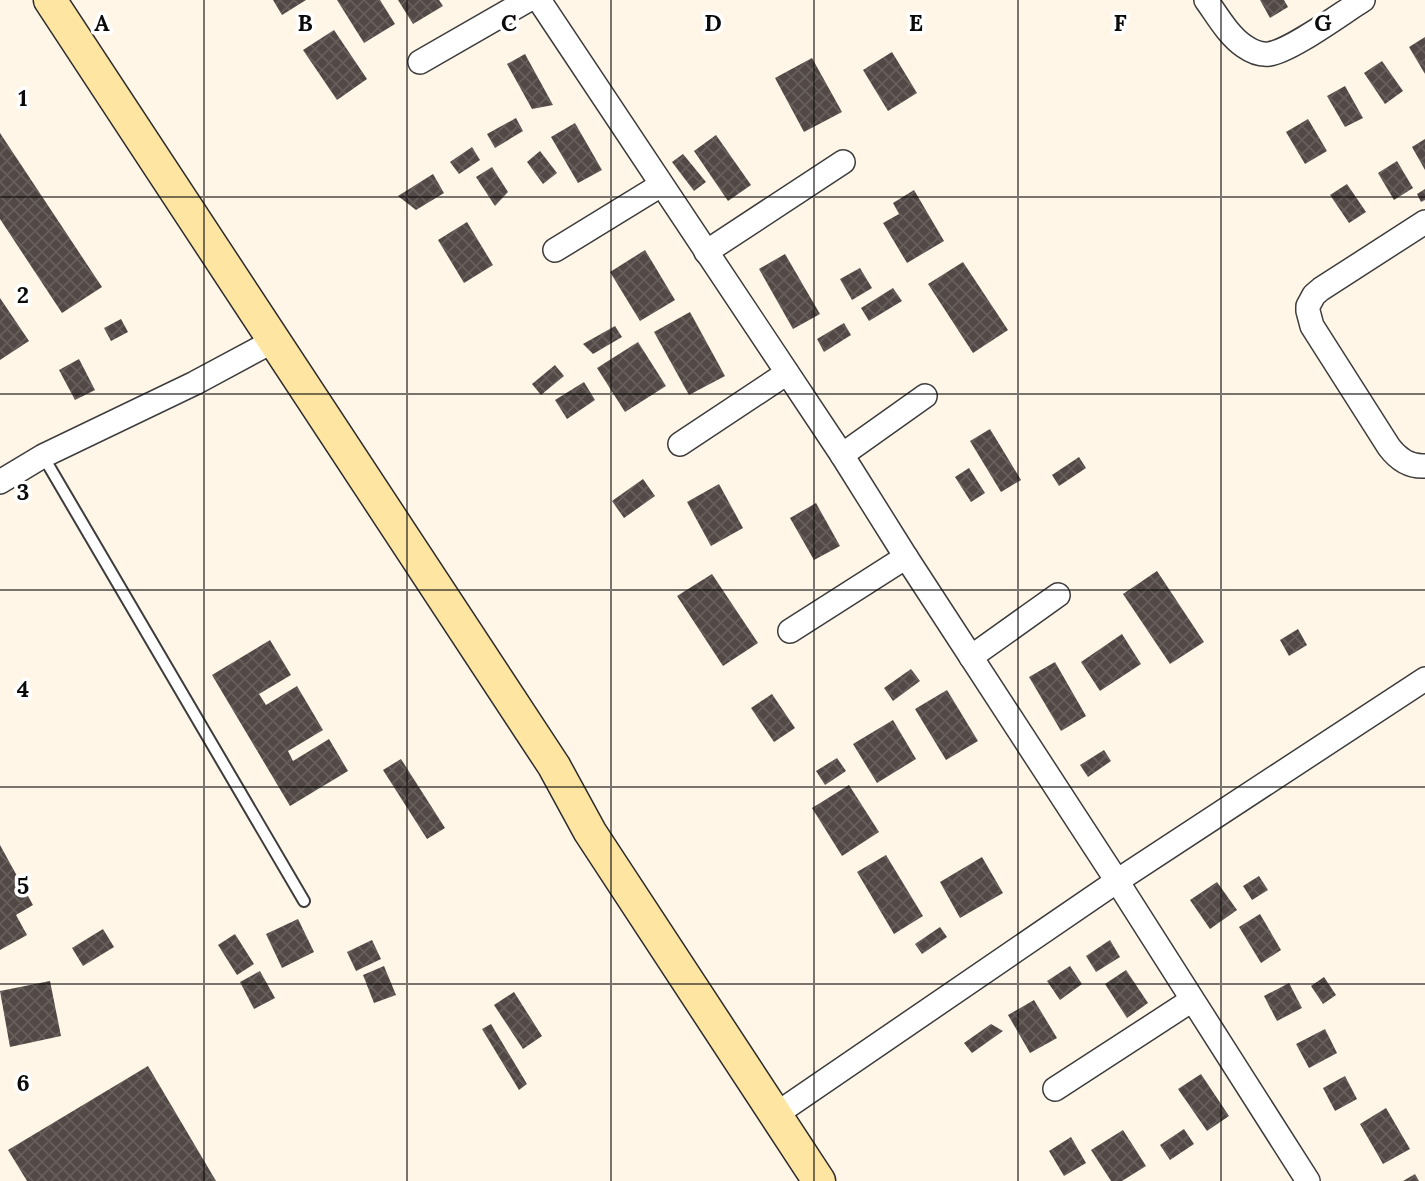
<svg xmlns="http://www.w3.org/2000/svg" width="1425" height="1181" viewBox="0 0 1425 1181" font-family="Lora,serif">
  <defs>
    <pattern id="building-cross-hatch" width="8" height="8" patternUnits="userSpaceOnUse" patternTransform="scale(1.75)"><rect width="8" height="8" fill="#524946"/><path d="M0 0l8 8M0 8l8-8" fill="none" stroke="#665f5c"/></pattern>
  </defs>
  <rect width="100%" height="100%" fill="#fff6e7"/>
  <!-- building -->
  <g fill="url(#building-cross-hatch)">
    <path d="M273 0H306L282 15Z"/>
    <path d="M337 0H380L395 24 364 43Z"/>
    <path d="M398 0H439L443 6 413 24Z"/>
    <path d="M1260 0H1284L1288 7 1270 18Z"/>
    <path d="M334 30 367 79 337 100 303 50Z"/>
    <path d="M1425 37V74L1409 47Z"/>
    <path d="M892 52 917 93 888 111 863 70Z"/>
    <path d="M525 54 553 105 532 109 507 64Z"/>
    <path d="M812 58 842 112 804 132 775 78Z"/>
    <path d="M1382 61 1403 91 1385 104 1364 73Z"/>
    <path d="M1345 86 1363 118 1345 127 1327 96Z"/>
    <path d="M516 118 523 131 495 148 487 134Z"/>
    <path d="M1308 119 1327 151 1305 164 1286 132Z"/>
    <path d="M575 123 602 170 578 183 551 137Z"/>
    <path d="M0 133 102 287 62 313 0 219Z"/>
    <path d="M716 135 751 185 728 201 694 151Z"/>
    <path d="M1425 139V170L1412 147Z"/>
    <path d="M472 147 480 160 459 174 450 162Z"/>
    <path d="M540 151 557 173 543 184 527 162Z"/>
    <path d="M683 154 706 182 694 191 672 162Z"/>
    <path d="M1397 161 1413 188 1394 200 1378 173Z"/>
    <path d="M492 167 508 192 495 206 476 177Z"/>
    <path d="M433 174 444 193 416 210 398 196Z"/>
    <path d="M1347 184 1366 212 1349 223 1330 195Z"/>
    <path d="M1425 189V200L1421 202 1417 194Z"/>
    <path d="M914 190 944 241 907 263 883 223 899 214 893 203Z"/>
    <path d="M467 222 493 265 464 283 438 240Z"/>
    <path d="M645 250 675 300 640 321 610 272Z"/>
    <path d="M785 254 820 314 793 329 759 269Z"/>
    <path d="M963 262 1008 330 973 353 928 284Z"/>
    <path d="M860 268 872 288 852 300 840 279Z"/>
    <path d="M893 288 902 301 869 321 861 308Z"/>
    <path d="M0 298 29 341 0 360Z"/>
    <path d="M690 312 725 376 689 395 654 332Z"/>
    <path d="M121 319 128 332 111 341 104 328Z"/>
    <path d="M844 323 851 335 824 352 817 339Z"/>
    <path d="M615 326 622 337 593 354 583 344Z"/>
    <path d="M638 342 666 386 625 412 597 368Z"/>
    <path d="M79 359 95 390 75 400 59 370Z"/>
    <path d="M555 365 564 376 541 395 532 384Z"/>
    <path d="M584 382 595 400 567 419 555 400Z"/>
    <path d="M990 429 1021 480 1001 492 970 441Z"/>
    <path d="M1079 457 1086 468 1059 486 1052 475Z"/>
    <path d="M969 468 985 493 971 502 955 477Z"/>
    <path d="M643 479 655 496 624 518 612 501Z"/>
    <path d="M719 484 743 528 711 546 687 502Z"/>
    <path d="M816 503 840 546 814 560 790 518Z"/>
    <path d="M1157 571 1204 642 1170 664 1123 594Z"/>
    <path d="M712 574 758 643 723 666 677 596Z"/>
    <path d="M1298 629 1307 645 1289 656 1280 640Z"/>
    <path d="M1122 634 1141 664 1100 691 1081 662Z"/>
    <path d="M270 640 291 675 259 694 266 705 297 686 323 730 288 751 293 761 329 739 348 771 290 806 212 675Z"/>
    <path d="M1055 662 1086 716 1061 731 1029 677Z"/>
    <path d="M911 669 920 681 893 701 884 688Z"/>
    <path d="M947 690 978 741 946 760 915 709Z"/>
    <path d="M772 694 795 728 774 742 751 708Z"/>
    <path d="M893 720 916 759 877 783 853 744Z"/>
    <path d="M1104 750 1111 761 1088 777 1080 765Z"/>
    <path d="M837 758 846 771 825 785 816 771Z"/>
    <path d="M401 759 445 828 427 839 383 770Z"/>
    <path d="M849 785 879 832 842 856 812 808Z"/>
    <path d="M0 845 33 905 16 915 27 935 0 950Z"/>
    <path d="M886 855 923 916 894 934 857 872Z"/>
    <path d="M982 857 1003 893 960 918 940 882Z"/>
    <path d="M1259 876 1268 890 1252 900 1243 886Z"/>
    <path d="M1217 882 1237 910 1210 929 1190 900Z"/>
    <path d="M1260 914 1281 950 1261 963 1239 927Z"/>
    <path d="M298 919 314 952 282 968 266 934Z"/>
    <path d="M940 927 947 937 922 954 915 944Z"/>
    <path d="M103 929 114 947 83 966 72 948Z"/>
    <path d="M235 934 254 964 237 975 218 945Z"/>
    <path d="M372 940 381 959 356 971 347 952Z"/>
    <path d="M1110 940 1120 957 1096 972 1086 956Z"/>
    <path d="M384 966 396 995 374 1003 363 975Z"/>
    <path d="M1070 966 1082 984 1060 1000 1047 981Z"/>
    <path d="M1126 970 1148 1003 1127 1018 1105 984Z"/>
    <path d="M260 971 275 998 254 1009 240 982Z"/>
    <path d="M1324 977 1336 995 1323 1004 1311 986Z"/>
    <path d="M50 981 61 1036 10 1047 0 991Z"/>
    <path d="M1289 983 1302 1008 1277 1021 1264 996Z"/>
    <path d="M514 992 542 1036 523 1049 494 1005Z"/>
    <path d="M1034 1000 1057 1038 1030 1053 1008 1015Z"/>
    <path d="M491 1024 527 1084 519 1090 482 1029Z"/>
    <path d="M991 1024 1003 1031 972 1053 964 1043Z"/>
    <path d="M1325 1029 1337 1053 1309 1068 1296 1044Z"/>
    <path d="M148 1066 216 1181H27L8 1150Z"/>
    <path d="M1201 1074 1229 1116 1207 1131 1178 1089Z"/>
    <path d="M1345 1076 1357 1099 1335 1111 1323 1088Z"/>
    <path d="M1386 1108 1410 1149 1383 1164 1360 1124Z"/>
    <path d="M1184 1129 1194 1144 1170 1160 1160 1145Z"/>
    <path d="M1123 1130 1146 1166 1122 1181H1111L1091 1150Z"/>
    <path d="M1071 1137 1086 1163 1064 1176 1049 1151Z"/>
    <path d="M1415 1174 1419 1181H1403Z"/>
  </g>
  <g fill="none" stroke-linecap="round" stroke-linejoin="round">
    <!-- service casing -->
    <g stroke="#3d3d3d" stroke-width="14">
      <path id="service" d="M43 456 304 901"/>
    </g>
    <!-- minor casing -->
    <g stroke="#3d3d3d" stroke-width="26">
      <g id="minor">
        <path d="M539 0 842 455 906 557 1117 881 1308 1181"/>
        <path d="M1206 0C1217 15 1228 35 1244 46 1251 51 1260 55 1269 54 1291 51 1342 13 1363 0"/>
        <path d="M420 62 528 0"/>
        <path d="M1425 222 1321 289 1314 295 1308 306V311L1312 326 1389 447C1398 459 1410 467 1425 466"/>
        <path d="M555 250 661 185"/>
        <path d="M706 252 843 162"/>
        <path d="M680 444 787 373"/>
        <path d="M842 455 925 396"/>
        <path d="M0 482 43 456 195 383 275 340"/>
        <path d="M790 631 906 557"/>
        <path d="M971 657 1058 595"/>
        <path d="M1055 1089 1192 1000"/>
        <path d="M775 1115 1117 881 1425 679"/>
      </g>
    </g>
    <!-- secondary casing -->
    <g stroke="#2c2c2c" stroke-width="35">
      <path id="secondary" d="M50 0 554 766 590 832 819 1181"/>
    </g>
    <!-- service -->
    <use href="#service" stroke="#fff" stroke-width="10"/>
    <!-- minor -->
    <use href="#minor" stroke="#fff" stroke-width="23"/>
    <!-- secondary -->
    <use href="#secondary" stroke="#ffe5a2" stroke-width="32"/>
  </g>
  <!-- grid -->
  <path fill="none" stroke="#0a0a0a" stroke-width="2" stroke-opacity="0.55" d="M204 0V1181M407 0V1181M611 0V1181M814 0V1181M1018 0V1181M1221 0V1181M0 197H1425M0 394H1425M0 590H1425M0 787H1425M0 984H1425"/>
  <g font-size="23" text-anchor="middle" font-weight="bold" fill="#0a0a0a" stroke="#fff" stroke-width="7" stroke-linejoin="round" paint-order="stroke">
    <text x="102" y="31">A</text>
    <text x="305" y="31">B</text>
    <text x="509" y="31">C</text>
    <text x="713" y="31">D</text>
    <text x="916" y="31">E</text>
    <text x="1120" y="31">F</text>
    <text x="1323" y="31">G</text>
    <text x="23" y="106">1</text>
    <text x="23" y="303">2</text>
    <text x="23" y="500">3</text>
    <text x="23" y="697">4</text>
    <text x="23" y="894">5</text>
    <text x="23" y="1091">6</text>
  </g>
</svg>
